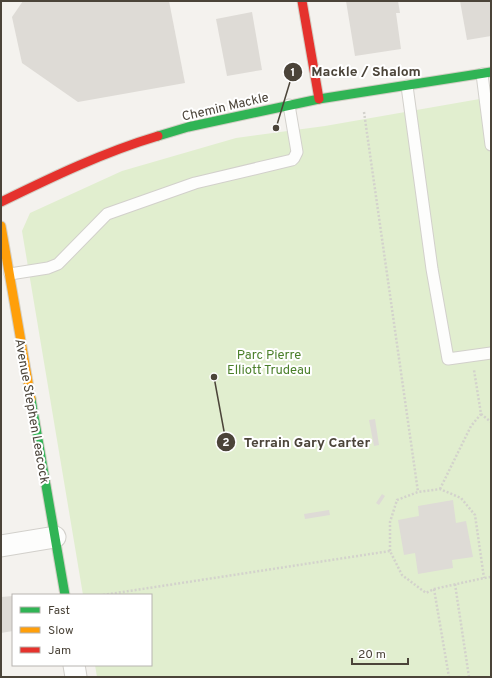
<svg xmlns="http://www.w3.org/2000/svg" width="492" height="678" viewBox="0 0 492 678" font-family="Overpass,sans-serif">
  <rect width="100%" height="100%" fill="#f4f2ee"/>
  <!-- green -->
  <path fill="#e1eecf" d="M491 97V677H97L95 665H151V595H83L22 231 30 213 122 171 236 138 325 126Z"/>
  <!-- building -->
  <g fill="#dedbd6">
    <path d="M23 1H169L185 83 78 102 22 63 12 17Z"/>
    <path d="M346 1H398L400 13H396L401 49 355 56Z"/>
    <path d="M460 1H491V36L467 40Z"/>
    <path d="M252 12 262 70 227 76 216 19Z"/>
    <path d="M375 419 379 445 374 446 369 420Z"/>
    <path d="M382 494 385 496 379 505 376 503Z"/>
    <path d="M453 500 456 523 466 521 473 557 452 560 453 568 418 574 415 553 404 555 398 520 419 516 418 506Z"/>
    <path d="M329 510 330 515 305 519 304 514Z"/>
    <path d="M13 596V631L1 633V597Z"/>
  </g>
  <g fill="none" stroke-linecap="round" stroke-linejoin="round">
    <!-- lane casing -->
    <g stroke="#d2d0cb" stroke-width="13">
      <g id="lane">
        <path d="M482 74 491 145"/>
        <path d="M407 86 432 269 448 359 491 353"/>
        <path d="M10 274 48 268 58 264 107 214 195 183 292 160 294 158 297 152 289 105"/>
      </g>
    </g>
    <!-- street casing -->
    <g stroke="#d2d0cb" stroke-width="23">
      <g id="street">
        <path d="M1 546 55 537"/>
        <path d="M74 665 76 677"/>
      </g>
    </g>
    <!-- fast casing -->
    <g stroke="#d3cfc5" stroke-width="11">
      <g id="fast">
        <path d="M158 136 188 127 319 99 491 72"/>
        <path d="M31 399 65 595"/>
      </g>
    </g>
    <!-- slow casing -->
    <g stroke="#d3cfc5" stroke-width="11">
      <path id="slow" d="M1 226 31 399"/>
    </g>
    <!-- jam casing -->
    <g stroke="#d3cfc5" stroke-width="11">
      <g id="jam">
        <path d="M302 1 319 99"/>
        <path d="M1 202C52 177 104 152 158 136"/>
      </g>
    </g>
    <!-- path -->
    <g stroke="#d3d2cc" stroke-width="2.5" stroke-dasharray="2 2" stroke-linecap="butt">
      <path d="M364 112 418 492"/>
      <path d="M481 414 491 422"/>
      <path d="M440 489 471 426 481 414 474 370"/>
      <path d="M390 551V522L397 500 418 492 440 489 461 498 475 515 484 578"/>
      <path d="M455 584 469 677"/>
      <path d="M434 589 449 677"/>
      <path d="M103 595 390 551 402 575 426 593 434 589 484 578 491 577"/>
    </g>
    <!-- lane -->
    <use href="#lane" stroke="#fdfdfc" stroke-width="11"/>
    <!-- street -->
    <use href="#street" stroke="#fdfdfc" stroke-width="21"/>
    <!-- fast -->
    <use href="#fast" stroke="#30b455" stroke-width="9"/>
    <!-- slow -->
    <use href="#slow" stroke="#ff9f0a" stroke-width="9"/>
    <!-- jam -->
    <use href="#jam" stroke="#e5322d" stroke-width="9"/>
  </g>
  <g text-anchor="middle" stroke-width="4" stroke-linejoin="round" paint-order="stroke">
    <!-- street labels -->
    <g font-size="13" fill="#4b4439" stroke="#fff">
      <text transform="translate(225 106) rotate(-13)" y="5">Chemin Mackle</text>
      <text transform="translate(33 411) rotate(80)" y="5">Avenue Stephen Leacock</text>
    </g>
    <!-- park labels -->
    <g font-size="13" fill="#4a7f2a" stroke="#fff">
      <text x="269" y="359">Parc Pierre<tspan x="269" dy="15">Elliott Trudeau</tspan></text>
    </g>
  </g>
  <!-- callouts -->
  <path fill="none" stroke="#4b4439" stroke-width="1.5" d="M276 128L293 72M214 377L226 442"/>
  <g fill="#4b4439" stroke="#fff" stroke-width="1.5">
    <circle cx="276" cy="128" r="4"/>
    <circle cx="214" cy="377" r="4"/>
    <circle cx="293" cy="72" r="10"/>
    <circle cx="226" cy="442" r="10"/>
  </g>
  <g font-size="12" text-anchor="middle" font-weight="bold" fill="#fff">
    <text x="293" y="76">1</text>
    <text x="226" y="446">2</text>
  </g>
  <g font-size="14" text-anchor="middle" font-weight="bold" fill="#4b4439" stroke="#fff" stroke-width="4" stroke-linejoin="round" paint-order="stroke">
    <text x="366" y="76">Mackle / Shalom</text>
    <text x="307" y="447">Terrain Gary Carter</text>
  </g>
  <!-- border -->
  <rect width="492" height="678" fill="none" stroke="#4b4439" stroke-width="4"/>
  <!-- legend -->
  <rect x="12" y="594" width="140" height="72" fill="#ffffff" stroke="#b7b4b0"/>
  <rect x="20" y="607" width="20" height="6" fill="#30b455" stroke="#b7b4b0"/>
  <text x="48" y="614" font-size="12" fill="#4b4439">Fast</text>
  <rect x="20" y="627" width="20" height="6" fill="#ff9f0a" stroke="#b7b4b0"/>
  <text x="48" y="634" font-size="12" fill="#4b4439">Slow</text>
  <rect x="20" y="647" width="20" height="6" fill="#e5322d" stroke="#b7b4b0"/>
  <text x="48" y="654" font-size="12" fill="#4b4439">Jam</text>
  <!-- scale -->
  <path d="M352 658v6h56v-6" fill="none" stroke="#4b4439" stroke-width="2"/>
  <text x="358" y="658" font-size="12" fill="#4b4439" stroke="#ffffff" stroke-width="3" paint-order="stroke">20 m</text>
</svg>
